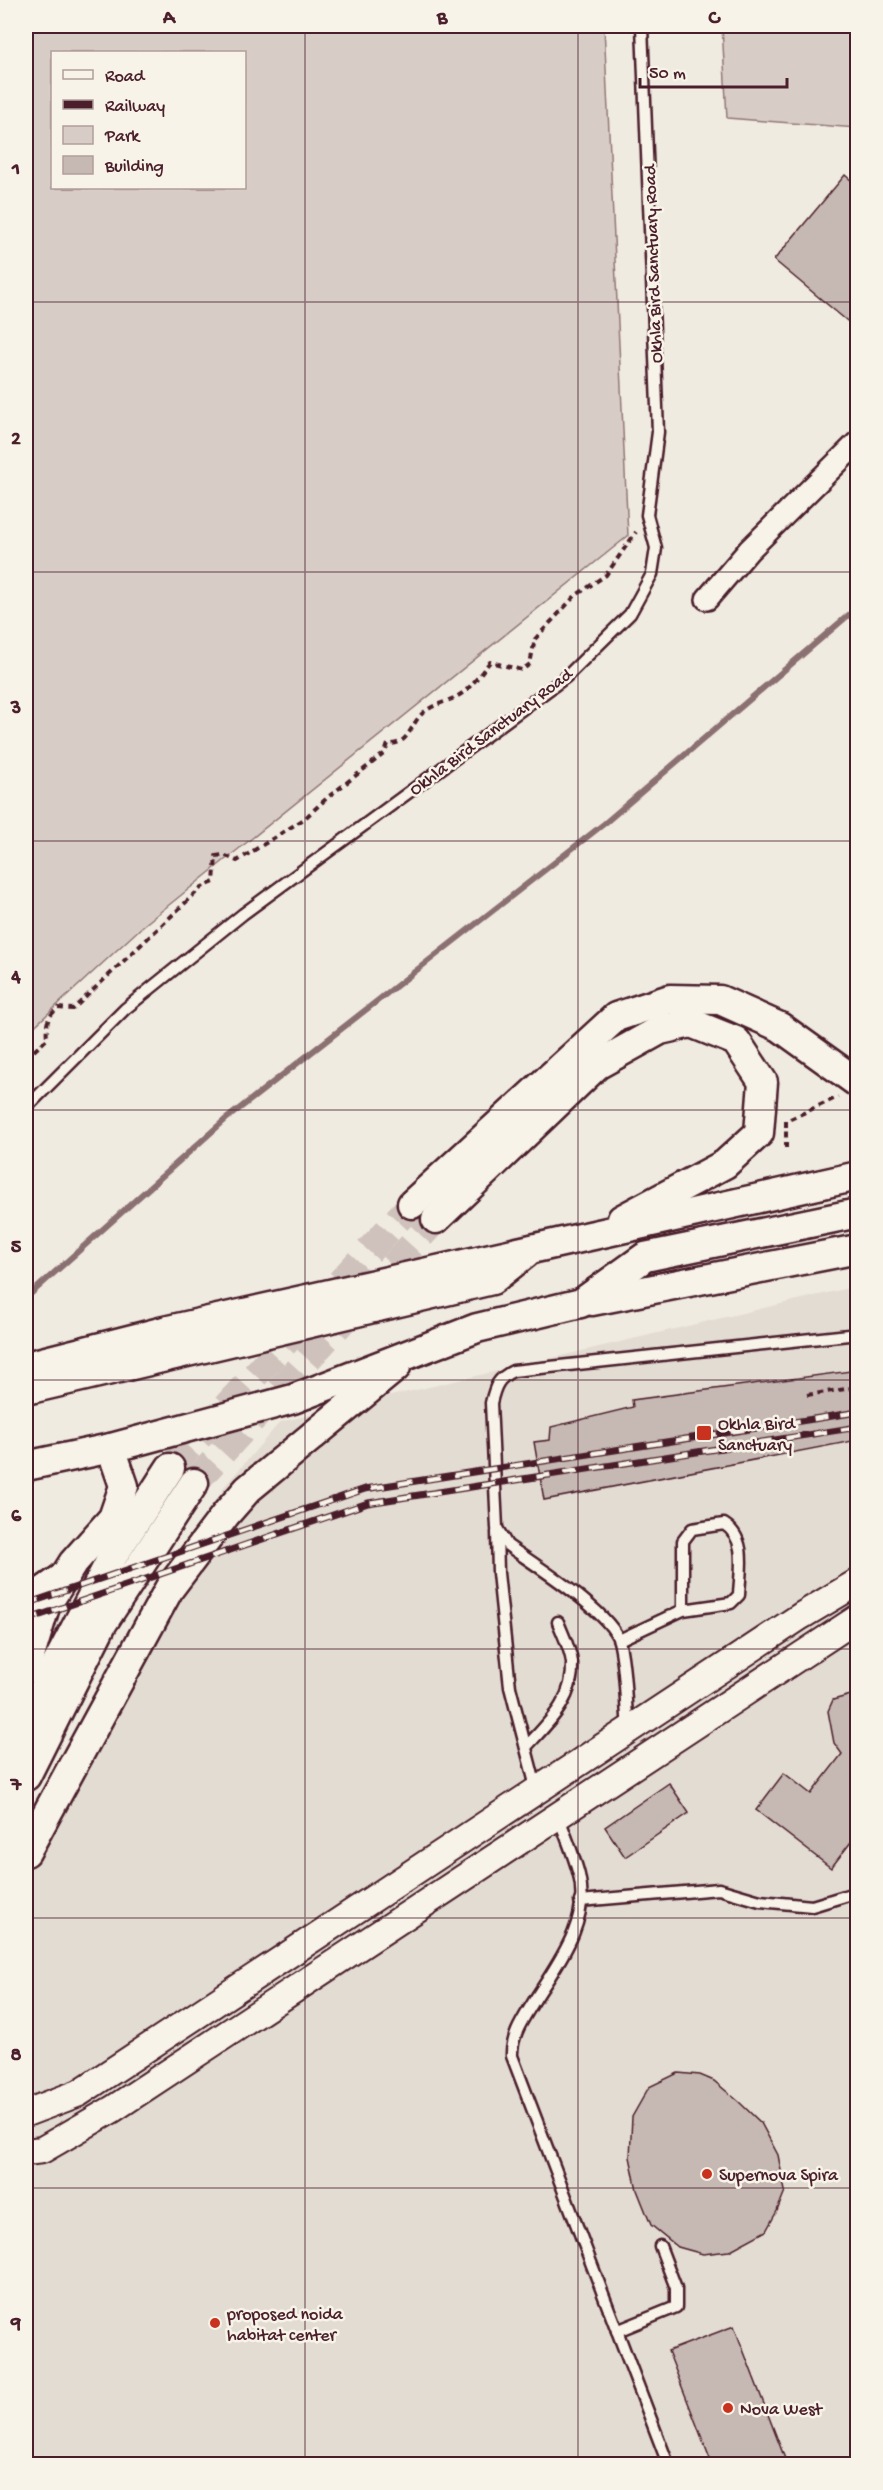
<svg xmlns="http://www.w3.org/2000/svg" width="883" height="2490" viewBox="0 0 883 2490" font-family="'Gochi Hand',sans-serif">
  <rect width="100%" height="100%" fill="#f0ebe0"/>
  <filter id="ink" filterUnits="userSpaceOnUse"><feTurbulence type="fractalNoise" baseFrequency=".0167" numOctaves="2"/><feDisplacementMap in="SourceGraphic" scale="12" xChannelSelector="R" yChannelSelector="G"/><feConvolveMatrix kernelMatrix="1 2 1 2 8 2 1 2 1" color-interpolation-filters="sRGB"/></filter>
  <g filter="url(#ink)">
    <!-- built -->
    <path fill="#e3dcd2" d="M857 1286V2464H26V1850L224 1487 280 1422Z"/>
    <!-- green -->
    <g fill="#d8cdc6" stroke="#917678" stroke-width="1.5" fill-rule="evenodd">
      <path d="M26 26H604L628 536 144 925 26 1034ZM52 52H244V188H52Z"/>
      <path d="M722 26H857V128L727 118Z"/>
    </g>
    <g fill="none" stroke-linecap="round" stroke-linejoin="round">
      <!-- stream -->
      <path stroke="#8b6f72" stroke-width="6" d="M26 1298 226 1119 605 823 858 607"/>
    </g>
    <!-- building -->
    <g fill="#c6b8b3" stroke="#4a1f2b" stroke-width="1.5">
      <path d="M845 175 858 186V330L774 260Z"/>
      <path d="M858 1370V1440L544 1500 534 1442 550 1440 551 1427 633 1407 632 1400Z"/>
      <path d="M858 1693V1833L831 1868 756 1810 784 1773 811 1794 842 1754 834 1743 828 1711 833 1700Z"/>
      <path d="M669 1783 689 1813 625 1857 605 1827Z"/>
      <path d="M678 2073 700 2075 714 2081 738 2101 761 2123 778 2155 785 2191 777 2211 766 2231 729 2251 703 2254 678 2247 651 2225 637 2190 630 2157 632 2117 649 2087Z"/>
      <path d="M734 2326 787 2464H712L668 2351Z"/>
    </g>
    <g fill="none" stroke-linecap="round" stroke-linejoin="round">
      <!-- secondary-tunnel -->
      <g stroke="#cfc2bc" stroke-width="28" stroke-dasharray="28 14" stroke-linecap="butt">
        <path d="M170 1468 412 1204"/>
        <path d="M194 1483 436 1219"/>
      </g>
      <!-- service casing -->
      <g stroke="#4a1f2b" stroke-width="15">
        <g id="service">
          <path d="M26 1108 125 1009 243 914 566 677 630 614 652 574 656 548 647 515 658 432 642 26"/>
          <path d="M497 1532 498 1573 510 1687 537 1791"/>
          <path d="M619 1640 683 1610V1541L692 1529 724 1524C748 1539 740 1570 739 1595L731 1603 683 1610"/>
          <path d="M628 1728C625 1700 626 1668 619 1641 611 1612 533 1564 507 1545L497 1528 491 1403C495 1386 498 1378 513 1371L858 1334"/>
          <path d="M526 1747C549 1722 574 1700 572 1663 571 1650 563 1635 558 1622"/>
          <path d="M558 1815C565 1835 574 1855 579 1875 591 1922 557 1964 534 2001 524 2018 511 2035 512 2056L668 2464"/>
          <path d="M580 1901 719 1889 760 1901 812 1906 858 1892"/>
          <path d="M617 2331 676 2307V2288L660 2246"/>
        </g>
      </g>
      <!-- minor casing -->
      <g stroke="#4a1f2b" stroke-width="26">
        <g id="minor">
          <path d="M707 599 749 550 858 442"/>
          <path d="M26 1599 62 1574"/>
        </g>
      </g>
      <!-- tertiary casing -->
      <g stroke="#4a1f2b" stroke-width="30">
        <g id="tertiary">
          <path d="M26 2113 79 2093 801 1616 858 1582"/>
          <path d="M26 2152 42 2150 113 2109 858 1618"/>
        </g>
      </g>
      <!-- secondary casing -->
      <g stroke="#4a1f2b" stroke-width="33">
        <g id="secondary">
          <path d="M412 1204 616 1017 670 999 720 1000 780 1027 858 1083"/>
          <path d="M436 1219 597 1065 660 1030 691 1023 736 1041 763 1082 759 1133 725 1164 622 1219"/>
          <path d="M592 1301 858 1249"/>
          <path d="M26 1366 164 1331 858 1176"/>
          <path d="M26 1390 492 1280 526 1253"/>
          <path d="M26 1466 111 1448 293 1399 477 1328 581 1303 645 1257 858 1213"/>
          <path d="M26 1669 45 1607 73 1563 113 1518 124 1486 111 1448"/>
          <path d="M26 1723 113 1556 170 1468"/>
          <path d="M26 1776 102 1624 194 1483"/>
          <path d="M26 1852 169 1589 226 1514 248 1489 396 1367"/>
        </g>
      </g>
      <!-- path -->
      <g stroke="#4a1f2b" stroke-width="4" stroke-dasharray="6 4.5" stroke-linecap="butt">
        <path d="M26 1058 47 1039C46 1025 46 1018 58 1008L73 1009 202 887 214 882 216 856 224 855 237 861 304 819 328 797 385 753 388 744C412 745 409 721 427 710 437 703 451 701 461 694 472 687 481 672 490 662L522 670 530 664 535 639 575 596 606 575 636 532"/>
        <path d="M786 1148V1121L838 1097"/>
        <path d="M807 1395 858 1387"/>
      </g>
      <!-- service -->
      <use href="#service" stroke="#f7f3e8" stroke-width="10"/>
      <!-- minor -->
      <use href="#minor" stroke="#f7f3e8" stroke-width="21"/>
      <!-- tertiary -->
      <use href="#tertiary" stroke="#f7f3e8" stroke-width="26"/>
      <!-- secondary -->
      <use href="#secondary" stroke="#f7f3e8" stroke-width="28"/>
      <!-- rail casing -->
      <g stroke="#4a1f2b" stroke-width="7">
        <g id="rail">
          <path d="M26 1604 365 1489 858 1412"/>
          <path d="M26 1620 368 1503 858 1427"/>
        </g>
      </g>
      <!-- rail -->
      <use href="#rail" stroke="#f7f3e8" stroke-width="4.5" stroke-dasharray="14" stroke-linecap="butt"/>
    </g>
  </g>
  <!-- grid -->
  <path fill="none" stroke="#4a1f2b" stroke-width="1.5" stroke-opacity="0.55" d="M305 26V2464M578 26V2464M26 302H858M26 572H858M26 841H858M26 1110H858M26 1380H858M26 1649H858M26 1918H858M26 2188H858"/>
  <!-- markers -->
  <g fill="#c8321e" stroke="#f7f3e8" stroke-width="2">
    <rect x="696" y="1425" width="16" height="16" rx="3"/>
    <circle cx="707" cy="2174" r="6"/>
    <circle cx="215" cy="2323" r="6"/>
    <circle cx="728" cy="2408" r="6"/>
  </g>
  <g text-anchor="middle" stroke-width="5" stroke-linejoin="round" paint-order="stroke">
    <!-- street labels -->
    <g font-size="18" fill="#4a1f2b" stroke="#f7f3e8">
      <text transform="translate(652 264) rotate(-92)" y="6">Okhla Bird Sanctuary Road</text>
      <text transform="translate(490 731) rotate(-37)" y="6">Okhla Bird Sanctuary Road</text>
    </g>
    <!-- poi labels -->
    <g font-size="18" fill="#4a1f2b" stroke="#f7f3e8" text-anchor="start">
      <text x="718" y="1429">Okhla Bird<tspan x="718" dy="21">Sanctuary</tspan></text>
      <text x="719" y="2180">Supernova Spira</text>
      <text x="227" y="2319">proposed noida<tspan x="227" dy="21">habitat center</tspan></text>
      <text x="740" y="2414">Nova West</text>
    </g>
  </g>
  <!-- margin -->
  <rect width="883" height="2490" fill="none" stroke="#f7f3e8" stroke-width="66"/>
  <!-- legend -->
  <rect x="51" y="51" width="195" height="138" fill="#f7f3e8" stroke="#b29e9c" stroke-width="1.5"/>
  <rect x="63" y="70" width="30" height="9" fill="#f7f3e8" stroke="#b29e9c" stroke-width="1.5"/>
  <text x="105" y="81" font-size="18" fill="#4a1f2b">Road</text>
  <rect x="63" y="100" width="30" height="9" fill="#4a1f2b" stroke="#b29e9c" stroke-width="1.5"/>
  <text x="105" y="111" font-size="18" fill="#4a1f2b">Railway</text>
  <rect x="63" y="126" width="30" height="18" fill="#d8cdc6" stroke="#b29e9c" stroke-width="1.5"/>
  <text x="105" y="141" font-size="18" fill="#4a1f2b">Park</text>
  <rect x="63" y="156" width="30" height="18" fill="#c6b8b3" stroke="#b29e9c" stroke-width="1.5"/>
  <text x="105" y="171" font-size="18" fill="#4a1f2b">Building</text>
  <!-- scale -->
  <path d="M640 78v9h147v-9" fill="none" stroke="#4a1f2b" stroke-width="3"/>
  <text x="649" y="78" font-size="18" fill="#4a1f2b" stroke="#f7f3e8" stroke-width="4.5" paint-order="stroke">50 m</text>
  <rect x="33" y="33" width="817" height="2424" fill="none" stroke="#4a1f2b" stroke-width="2"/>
  <g font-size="20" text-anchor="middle" font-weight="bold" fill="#4a1f2b">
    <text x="169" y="23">A</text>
    <text x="442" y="23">B</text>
    <text x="714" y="23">C</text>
    <text x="16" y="174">1</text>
    <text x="16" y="444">2</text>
    <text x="16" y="713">3</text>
    <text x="16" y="982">4</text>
    <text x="16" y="1252">5</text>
    <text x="16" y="1521">6</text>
    <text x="16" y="1790">7</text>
    <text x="16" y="2060">8</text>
    <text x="16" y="2329">9</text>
  </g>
</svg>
